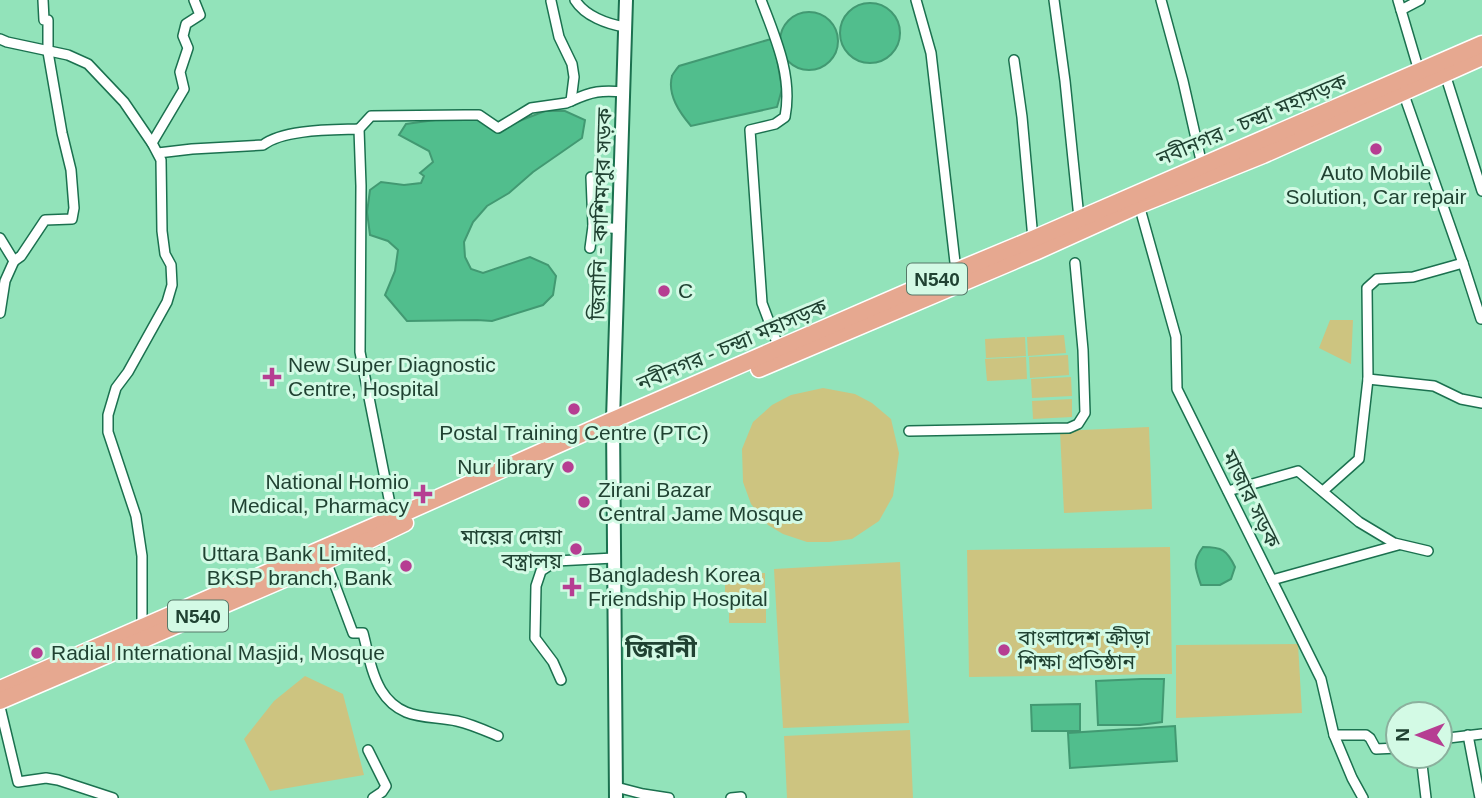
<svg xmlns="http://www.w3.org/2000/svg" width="1482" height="798" viewBox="0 0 1482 798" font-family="Helvetica,'Noto Sans Bengali',sans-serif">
  <rect width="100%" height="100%" fill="#92e3ba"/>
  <!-- green -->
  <g fill="#cdc480">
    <path d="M1330 320H1353L1351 364 1319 348Z"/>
    <path d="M1064 335 1066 353 1028 356 1027 337Z"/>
    <path d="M1025 337 1026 356 986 358 985 339Z"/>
    <path d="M1068 355 1069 375 1030 378 1029 357Z"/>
    <path d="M1026 357 1027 379 987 381 985 359Z"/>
    <path d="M1071 377 1072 396 1032 398 1031 379Z"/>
    <path d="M823 388 855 394 872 403 891 419 899 453 893 496 879 521 852 539 829 542H807L783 534 768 525 751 504 743 482 742 449 753 422 772 405 791 395Z"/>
    <path d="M1072 399V417L1033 419 1032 401Z"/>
    <path d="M1149 427 1152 509 1064 513 1060 431Z"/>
    <path d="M1170 547 1172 674 969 677 967 550Z"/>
    <path d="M900 562 909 723 783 728 774 569Z"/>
    <rect x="725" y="573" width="40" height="21"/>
    <rect x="729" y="601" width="37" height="22"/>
    <path d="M1298 644 1302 713 1176 718V645Z"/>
    <path d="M305 676 343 694 364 775 270 791 244 739 274 701Z"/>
    <path d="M910 730 913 798H787L784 736Z"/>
  </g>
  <!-- water -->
  <g fill="#51be8d" stroke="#429972" stroke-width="2">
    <circle cx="870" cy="33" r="30"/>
    <circle cx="809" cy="41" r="29"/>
    <path d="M771 39 777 59 782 89 777 107 691 126C680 113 667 95 672 76 672 75 678 67 679 66Z"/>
    <path d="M545 111H565L585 120 582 138 533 172 509 193 487 206 473 222 464 242 465 257 471 269 483 273 530 257 548 265 556 276 553 295 543 305 492 321 477 320 407 321 385 295 395 271 398 250 388 241 370 235 367 212 370 190 381 182 404 185 421 183 424 176 420 173 433 162 429 151 399 135 406 124 435 120 474 118 497 131 504 130 514 123Z"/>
    <path d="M1203 547C1222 547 1227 550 1235 567L1231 579 1220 585H1201C1195 568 1192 561 1203 547Z"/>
    <path d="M1141 679H1164L1162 722 1140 725H1098L1096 681Z"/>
    <path d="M1080 704V731H1032L1031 705Z"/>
    <path d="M1175 726 1177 761 1070 768 1068 733Z"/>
  </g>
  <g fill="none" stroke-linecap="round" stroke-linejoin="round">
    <!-- minor casing -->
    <g stroke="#1b714f" stroke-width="12">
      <g id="minor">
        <path d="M575 0C585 16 607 24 625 27"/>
        <path d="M761 0C775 37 793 76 785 117L775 124 750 130 762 303 779 348"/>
        <path d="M916 0 931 53 956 271"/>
        <path d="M1054 0 1065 81 1079 218"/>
        <path d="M1161 0 1183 81 1202 165"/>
        <path d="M1398 0 1419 71"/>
        <path d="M1401 10 1420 0"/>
        <path d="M0 39 7 42 68 55 88 64 124 102 152 143 161 160 162 231 165 254 171 265 172 285 167 302 128 372 116 388 108 415V432L136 516 142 556V626"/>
        <path d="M1014 60 1022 117 1033 239"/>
        <path d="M1445 74 1482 191"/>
        <path d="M1403 92 1463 263 1481 319"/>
        <path d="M571 101C592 91 602 90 624 92"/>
        <path d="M152 143 184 89 180 72 188 48 183 36 186 24 200 15 194 0"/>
        <path d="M158 153 192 149 263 145C284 129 332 130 359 129"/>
        <path d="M591 177 593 226 620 229"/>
        <path d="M1139 205 1176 337 1177 389 1321 679 1334 735 1352 778 1363 798"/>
        <path d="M0 238 14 261 5 281 0 313"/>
        <path d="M590 248 593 226"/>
        <path d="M14 261 21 256 45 220 72 219 74 208 71 170 62 133 48 52V20H44L43 0"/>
        <path d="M1368 379 1434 386 1461 399 1482 403"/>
        <path d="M909 431 1069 428 1078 424 1085 413 1083 350 1075 263"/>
        <path d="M1228 491 1298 471 1359 522 1394 543 1428 551"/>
        <path d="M1323 491 1359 459 1368 379 1367 288 1377 279 1413 277 1463 263"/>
        <path d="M393 519 360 352 361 186 359 129 371 116 465 115H479L498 128 531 108 566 103 571 101 574 77 572 64 559 37 551 1"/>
        <path d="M326 561 353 633H363C368 652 371 673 381 690 400 721 427 715 457 721 471 724 484 730 498 736"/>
        <path d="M1272 580 1398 545"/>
        <path d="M561 680 553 662 535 638 536 586 541 571 556 561 614 558"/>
        <path d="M0 707 18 782 46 778 58 780 113 798"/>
        <path d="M1334 735H1366L1370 738 1376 749 1398 748"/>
        <path d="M1468 735 1480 798"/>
        <path d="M1440 739 1482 734"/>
        <path d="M368 750 386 786 382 792 373 798"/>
        <path d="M1421 756 1426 798"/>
        <path d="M616 787 643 794 669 798"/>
        <path d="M731 798 741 797"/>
      </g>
    </g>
    <!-- tertiary casing -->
    <g stroke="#1b714f" stroke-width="16">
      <path id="tertiary" d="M616 798 613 420 626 0"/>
    </g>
    <!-- trunk casing -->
    <g stroke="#fff" stroke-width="19">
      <g id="trunk">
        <path d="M759 369 1035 252 1139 205 1263 155 1482 57"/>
        <path d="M0 689 393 518 613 420 956 271 1033 239 1482 44"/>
        <path d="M0 701 326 561 405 523"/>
      </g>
    </g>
    <!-- minor -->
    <use href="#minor" stroke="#fff" stroke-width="9"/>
    <!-- tertiary -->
    <use href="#tertiary" stroke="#fff" stroke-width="12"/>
    <!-- trunk -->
    <use href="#trunk" stroke="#e6a890" stroke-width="16"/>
  </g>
  <!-- markers -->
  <g fill="#b63e92" stroke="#d3fae5" stroke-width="2.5">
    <circle cx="1376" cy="149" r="7"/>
    <circle cx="664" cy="291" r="7"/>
    <path d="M268.5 366.5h7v7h7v7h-7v7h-7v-7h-7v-7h7z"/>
    <circle cx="574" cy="409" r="7"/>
    <circle cx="568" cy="467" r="7"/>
    <path d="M419.5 483.5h7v7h7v7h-7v7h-7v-7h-7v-7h7z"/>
    <circle cx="584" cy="502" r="7"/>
    <circle cx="576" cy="549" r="7"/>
    <circle cx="406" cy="566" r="7"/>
    <path d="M568.5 576.5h7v7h7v7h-7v7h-7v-7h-7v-7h7z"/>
    <circle cx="1004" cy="650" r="7"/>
    <circle cx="37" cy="653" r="7"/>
  </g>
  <g text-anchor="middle" stroke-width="6" stroke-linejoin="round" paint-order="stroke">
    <!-- shield labels -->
    <g fill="#d3fae5" stroke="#567968" stroke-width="2">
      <rect x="907" y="263.5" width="60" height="31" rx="5"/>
      <rect x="168" y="600.5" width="60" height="31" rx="5"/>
    </g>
    <g font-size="19" font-weight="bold" fill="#204232">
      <text x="937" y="286">N540</text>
      <text x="198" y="623">N540</text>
    </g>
    <!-- street labels -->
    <g font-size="21" fill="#204232" stroke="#d3fae5">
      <text transform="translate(1252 120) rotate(-23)" y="7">নবীনগর - চন্দ্রা মহাসড়ক</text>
      <text transform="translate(601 214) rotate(-88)" y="7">জিরানি - কাশিমপুর সড়ক</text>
      <text transform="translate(732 345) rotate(-23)" y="7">নবীনগর - চন্দ্রা মহাসড়ক</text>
      <text transform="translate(1251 499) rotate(64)" y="7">মাজার সড়ক</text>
    </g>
    <!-- poi labels -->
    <g font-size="21" fill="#204232" stroke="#d3fae5" text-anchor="start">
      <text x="1376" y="180" text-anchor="middle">Auto Mobile<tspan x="1376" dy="24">Solution, Car repair</tspan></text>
      <text x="678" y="298">C</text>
      <text x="288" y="372">New Super Diagnostic<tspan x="288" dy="24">Centre, Hospital</tspan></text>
      <text x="574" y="440" text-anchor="middle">Postal Training Centre (PTC)</text>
      <text x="554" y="474" text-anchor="end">Nur library</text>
      <text x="409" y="489" text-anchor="end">National Homio<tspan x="409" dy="24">Medical, Pharmacy</tspan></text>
      <text x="598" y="497">Zirani Bazar<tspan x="598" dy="24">Central Jame Mosque</tspan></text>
      <text x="562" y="544" text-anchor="end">মায়ের দোয়া<tspan x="562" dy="24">বস্ত্রালয়</tspan></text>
      <text x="392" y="561" text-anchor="end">Uttara Bank Limited,<tspan x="392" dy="24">BKSP branch, Bank</tspan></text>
      <text x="588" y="582">Bangladesh Korea<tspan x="588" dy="24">Friendship Hospital</tspan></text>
      <text x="1018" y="645">বাংলাদেশ ক্রীড়া<tspan x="1018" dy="24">শিক্ষা প্রতিষ্ঠান</tspan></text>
      <text x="51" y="660">Radial International Masjid, Mosque</text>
    </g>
    <!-- quarter labels -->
    <g font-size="24" font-weight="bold" fill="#204232" stroke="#d3fae5">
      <text x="661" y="657">জিরানী</text>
    </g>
  </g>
  <!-- north arrow -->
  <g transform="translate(1419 735) rotate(270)"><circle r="33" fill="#d3fae5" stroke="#8bb09d" stroke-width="2"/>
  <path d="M0-5L12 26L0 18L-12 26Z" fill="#b63e92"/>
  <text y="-10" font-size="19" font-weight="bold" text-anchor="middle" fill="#204232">N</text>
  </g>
</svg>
